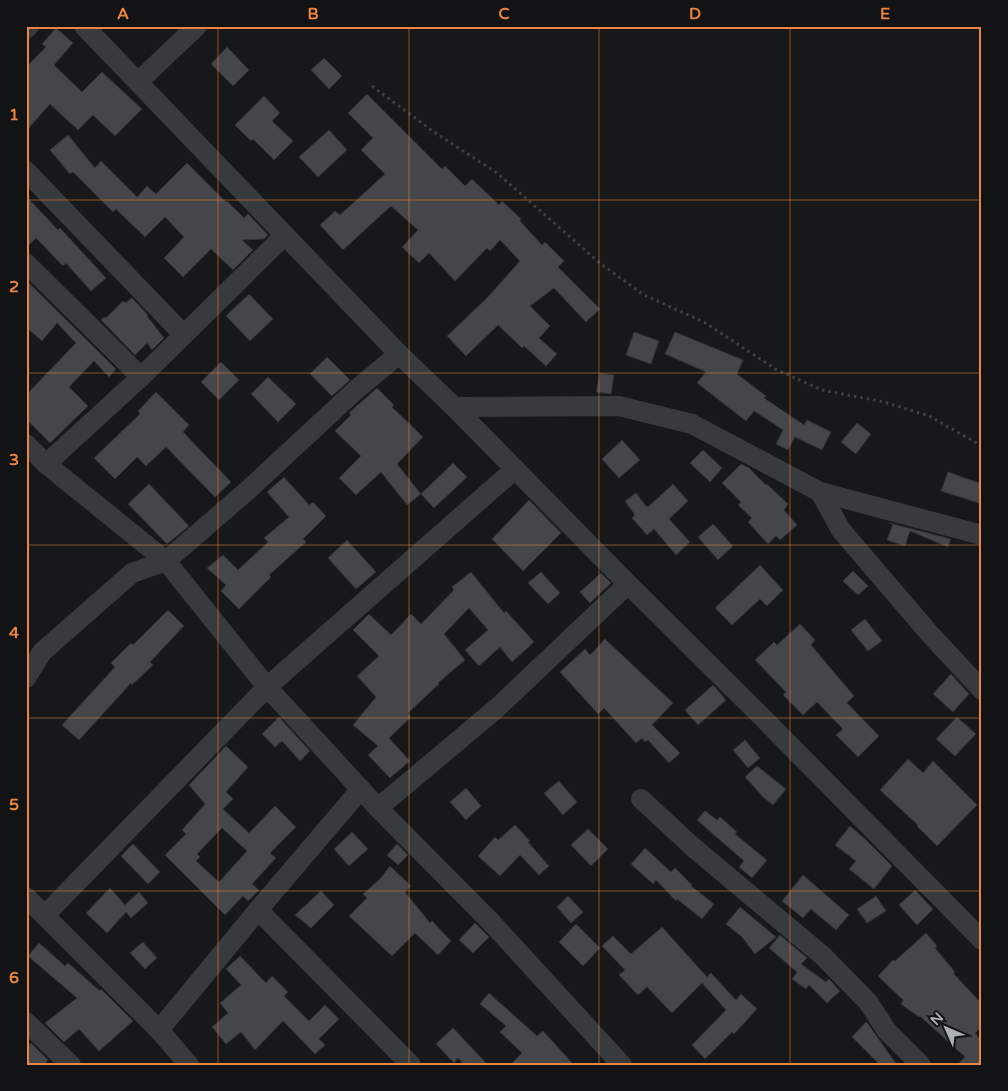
<svg xmlns="http://www.w3.org/2000/svg" width="1008" height="1091" viewBox="0 0 1008 1091" font-family="'Varela Round',sans-serif">
  <rect width="100%" height="100%" fill="#171819"/>
  <!-- building -->
  <g fill="#444649" stroke="#313235" fill-rule="evenodd">
    <path d="M56 28 73 43 54 65 82 92 102 72 142 109 115 136 93 115 78 130 50 104 26 131V67L46 47 42 44Z"/>
    <path d="M227 47 249 70 233 86 211 64Z"/>
    <path d="M324 58 342 76 329 89 311 70Z"/>
    <path d="M367 94 442 169 445 166 465 186 472 179 499 205 502 201 521 219 520 221 542 245 545 242 564 261 558 267 600 309 586 322 554 288 530 306 550 326 539 338 557 354 546 366 524 346 522 348 498 325 466 356 447 336 487 298 520 261 500 240 490 251 487 248 455 281 429 253 419 263 402 247 418 230 391 206 343 250 320 225 335 211 340 215 385 174 361 150 373 138 348 113Z"/>
    <path d="M264 96 280 113 272 121 293 141 274 160 253 139 251 141 235 125Z"/>
    <path d="M329 130 347 150 318 177 299 157Z"/>
    <path d="M68 135 95 168 101 161 137 197 147 186 156 194 187 163 226 202 227 201 244 218 248 214 268 235 264 239 242 240 253 250 233 270 211 249 183 277 164 258 184 237 165 217 145 237 116 209 113 212 73 172 70 174 50 150Z"/>
    <path d="M26 196 58 230 60 228 106 278 91 291 66 263 63 266 36 238 26 248Z"/>
    <path d="M26 280 116 369 109 377 94 361 69 387 88 406 50 443 26 419V395L76 343 57 323 42 341 26 327Z"/>
    <path d="M249 294 273 319 250 341 226 316Z"/>
    <path d="M132 298 148 315 147 316 164 338 152 350 147 343 135 355 101 320 104 317 106 318 123 301 125 303Z"/>
    <path d="M634 332 659 341 651 364 626 355Z"/>
    <path d="M675 332 743 360 737 374 766 396 764 398 804 425 807 420 831 432 822 450 795 437 788 450 776 444 783 430 754 411 746 421 697 383 706 372 665 354Z"/>
    <path d="M327 357 350 380 332 396 310 374Z"/>
    <path d="M221 362 239 380 219 400 201 382Z"/>
    <path d="M600 373 614 375 611 394 596 392Z"/>
    <path d="M268 377 296 404 278 422 251 394Z"/>
    <path d="M377 388 394 405 392 407 423 437 397 464 421 494 407 505 381 472 356 495 339 478 361 456 335 431 351 415 349 413Z"/>
    <path d="M156 392 189 425 183 432 231 482 215 497 166 447 146 466 137 457 115 479 94 458 140 414 138 411Z"/>
    <path d="M857 423 871 434 856 454 841 442Z"/>
    <path d="M622 440 640 460 619 478 602 459Z"/>
    <path d="M703 450 722 468 710 482 690 463Z"/>
    <path d="M453 463 467 477 434 508 421 494Z"/>
    <path d="M741 464 749 468 766 485 767 484 788 504 784 510 797 525 780 540 776 536 768 544 748 522 752 518 738 505 741 502 722 483Z"/>
    <path d="M948 472 982 484V504L941 491Z"/>
    <path d="M284 477 309 505 313 502 326 516 303 539 306 542 269 575 271 577 239 609 221 591 226 585 207 568 223 555 238 570 268 542 264 538 289 517 267 492Z"/>
    <path d="M149 484 189 526 167 544 128 504Z"/>
    <path d="M673 484 688 501 669 519 690 542 676 555 654 529 647 535 632 518 635 515 625 501 636 493 646 506 648 507Z"/>
    <path d="M529 500 561 533 523 571 492 539Z"/>
    <path d="M889 523 951 539 948 547 910 531 905 546 887 540 893 524Z"/>
    <path d="M713 524 733 546 718 560 698 537Z"/>
    <path d="M347 540 376 572 356 589 328 558Z"/>
    <path d="M760 565 783 590 767 606 760 599 732 625 715 608Z"/>
    <path d="M853 571 868 586 858 595 843 581Z"/>
    <path d="M471 572 504 613 506 611 534 642 512 662 500 647 479 666 465 650 488 630 469 608 444 634 465 660 438 683 439 684 408 713 411 717 389 738 410 761 390 778 368 755 378 746 353 725 376 697 357 676 379 656 353 630 369 614 391 635 411 614 421 624 454 590 452 587Z"/>
    <path d="M541 572 560 593 548 604 528 583Z"/>
    <path d="M601 573 611 583 590 603 580 592Z"/>
    <path d="M168 610 184 626 150 662 153 665 132 685 131 683 79 740 62 725 115 667 111 663 131 643 133 645Z"/>
    <path d="M865 619 882 641 868 651 851 630Z"/>
    <path d="M800 624 815 640 811 645 854 696 847 703 879 736 858 757 836 735 843 729 817 702 803 715 783 695 786 692 755 660 774 642 777 645Z"/>
    <path d="M605 639 673 703 652 725 680 753 669 763 648 740 645 742 642 738 636 743 604 708 598 714 560 672 585 649 590 655Z"/>
    <path d="M951 674 969 694 953 712 933 694Z"/>
    <path d="M713 685 726 700 698 725 685 710Z"/>
    <path d="M279 717 310 751 300 761 282 741 275 747 262 734Z"/>
    <path d="M957 717 976 734 955 756 936 739Z"/>
    <path d="M745 740 760 758 748 768 733 750Z"/>
    <path d="M226 746 248 767 226 792 233 799 223 809 249 833 275 806 296 827 270 853 276 858 252 884 259 890 248 901 243 896 225 915 165 855 186 834 182 830 205 804 189 785ZM222 828 247 851 219 882 196 861 200 857 197 854Z"/>
    <path d="M908 759 923 773 933 761 977 805 937 846 917 826 918 825 880 790Z"/>
    <path d="M757 766 786 789 773 805 763 797 745 777Z"/>
    <path d="M559 781 577 802 563 815 544 793Z"/>
    <path d="M466 788 481 806 466 820 450 802Z"/>
    <path d="M705 811 717 820 720 817 737 832 735 834 767 860 752 878 739 867 744 861 697 820Z"/>
    <path d="M515 825 530 841 528 842 549 866 539 875 520 855 500 876 478 856 495 837 498 840Z"/>
    <path d="M850 826 865 839 892 866 874 889 849 869 856 861 835 845Z"/>
    <path d="M588 829 608 849 591 866 571 845Z"/>
    <path d="M352 832 368 849 349 866 334 849Z"/>
    <path d="M133 844 160 872 148 884 121 856Z"/>
    <path d="M397 844 408 855 398 865 387 855Z"/>
    <path d="M645 848 671 872 675 868 692 885 691 886 714 904 702 919 677 899 676 901 656 880 653 884 631 864Z"/>
    <path d="M390 866 411 886 405 892 430 923 432 921 451 941 438 955 415 933 392 956 349 916 367 898 363 894 380 879Z"/>
    <path d="M803 875 849 915 836 930 811 909 803 918 782 901Z"/>
    <path d="M110 888 125 905 139 892 148 903 131 918 126 912 107 933 86 913Z"/>
    <path d="M915 890 933 909 917 925 899 905Z"/>
    <path d="M321 891 334 905 311 928 295 915Z"/>
    <path d="M568 896 583 912 571 923 557 907Z"/>
    <path d="M876 896 886 911 867 923 857 909Z"/>
    <path d="M740 907 776 937 755 954 742 937 726 924Z"/>
    <path d="M475 923 489 937 473 953 459 940Z"/>
    <path d="M576 924 600 948 583 966 559 942Z"/>
    <path d="M662 927 707 977 711 973 736 1000 741 994 757 1009 734 1034 732 1032 705 1059 692 1045 726 1010 702 983 672 1013 647 987 638 995 619 975 625 970 602 946 613 936 631 954Z"/>
    <path d="M926 933 937 946 935 948 955 972 953 973 982 1004V1026L975 1033 982 1042V1065H957L965 1057 920 1016 919 1017 901 1004 903 1000 878 976 893 960 895 961Z"/>
    <path d="M780 935 807 958 801 964 826 982 829 979 840 991 827 1003 809 985 806 989 792 979 797 972 769 948Z"/>
    <path d="M143 942 157 958 145 969 130 953Z"/>
    <path d="M39 943 65 966 68 963 100 991 101 989 133 1021 99 1051 79 1029 64 1042 45 1023 77 998 28 956Z"/>
    <path d="M240 956 266 983 272 976 288 992 284 996 309 1021 325 1005 339 1019 319 1039 325 1045 315 1054 283 1021 255 1050 241 1032 226 1044 212 1027 228 1013 220 1003 241 985 226 969Z"/>
    <path d="M489 993 537 1036 543 1031 574 1065H510L522 1053 500 1032 506 1026 480 1004Z"/>
    <path d="M866 1022 868 1024 897 1065H880L852 1037Z"/>
    <path d="M453 1028 488 1065H464L458 1058 454 1063 436 1044Z"/>
    <path d="M31 1043 48 1060 44 1065H26V1049Z"/>
  </g>
  <g fill="none" stroke-linecap="round" stroke-linejoin="round">
    <!-- path -->
    <path stroke="#3e4245" stroke-width="3" stroke-dasharray="2.5 4" stroke-linecap="butt" d="M372 86 434 132 497 173 601 264 644 295 704 322 777 370 822 390 884 402 929 416 982 446"/>
    <!-- street -->
    <g stroke="#383b3e" stroke-width="20">
      <path d="M84 26 399 354 454 407 628 584 762 717 982 940"/>
      <path d="M26 29 29 26"/>
      <path d="M138 82 197 26"/>
      <path d="M26 171 183 334"/>
      <path d="M26 263 141 377"/>
      <path d="M454 407 619 406 692 424 820 492 982 535"/>
      <path d="M26 444 46 464 166 561 267 687 378 808 490 921 622 1065"/>
      <path d="M46 464 141 377 285 235"/>
      <path d="M820 492 841 530 929 633 982 690"/>
      <path d="M26 678 42 652 132 573 166 561 248 490 358 388 399 354"/>
      <path d="M641 799 694 848 823 956 868 1002 887 1031 921 1065"/>
      <path d="M378 808 497 708 628 584"/>
      <path d="M26 897 159 1030 189 1065"/>
      <path d="M258 910 411 1065"/>
      <path d="M45 915 267 687 515 469"/>
      <path d="M26 1022 71 1065"/>
      <path d="M159 1030 258 910 361 789"/>
    </g>
  </g>
  <!-- grid -->
  <path fill="none" stroke="#ea843e" stroke-width="1" stroke-opacity="0.55" d="M218 26V1065M409 26V1065M599 26V1065M790 26V1065M26 200H982M26 373H982M26 545H982M26 718H982M26 891H982"/>
  <!-- border -->
  <rect width="1008" height="1091" fill="none" stroke="#121314" stroke-width="55"/>
  <!-- north arrow -->
  <g transform="translate(946 1028) rotate(315)" stroke="#121314" stroke-width="4" paint-order="stroke">
  <path d="M0-4L9 19L0 12L-9 19Z" fill="#aab2b8"/>
  <text y="-8" font-size="14" font-weight="bold" text-anchor="middle" fill="#aab2b8">N</text>
  </g>
  <rect x="28" y="28" width="952" height="1036" fill="none" stroke="#ea843e" stroke-width="2"/>
  <g font-size="16" text-anchor="middle" font-weight="bold" fill="#ea843e">
    <text x="123" y="19">A</text>
    <text x="313" y="19">B</text>
    <text x="504" y="19">C</text>
    <text x="695" y="19">D</text>
    <text x="885" y="19">E</text>
    <text x="14" y="120">1</text>
    <text x="14" y="292">2</text>
    <text x="14" y="465">3</text>
    <text x="14" y="638">4</text>
    <text x="14" y="810">5</text>
    <text x="14" y="983">6</text>
  </g>
</svg>
